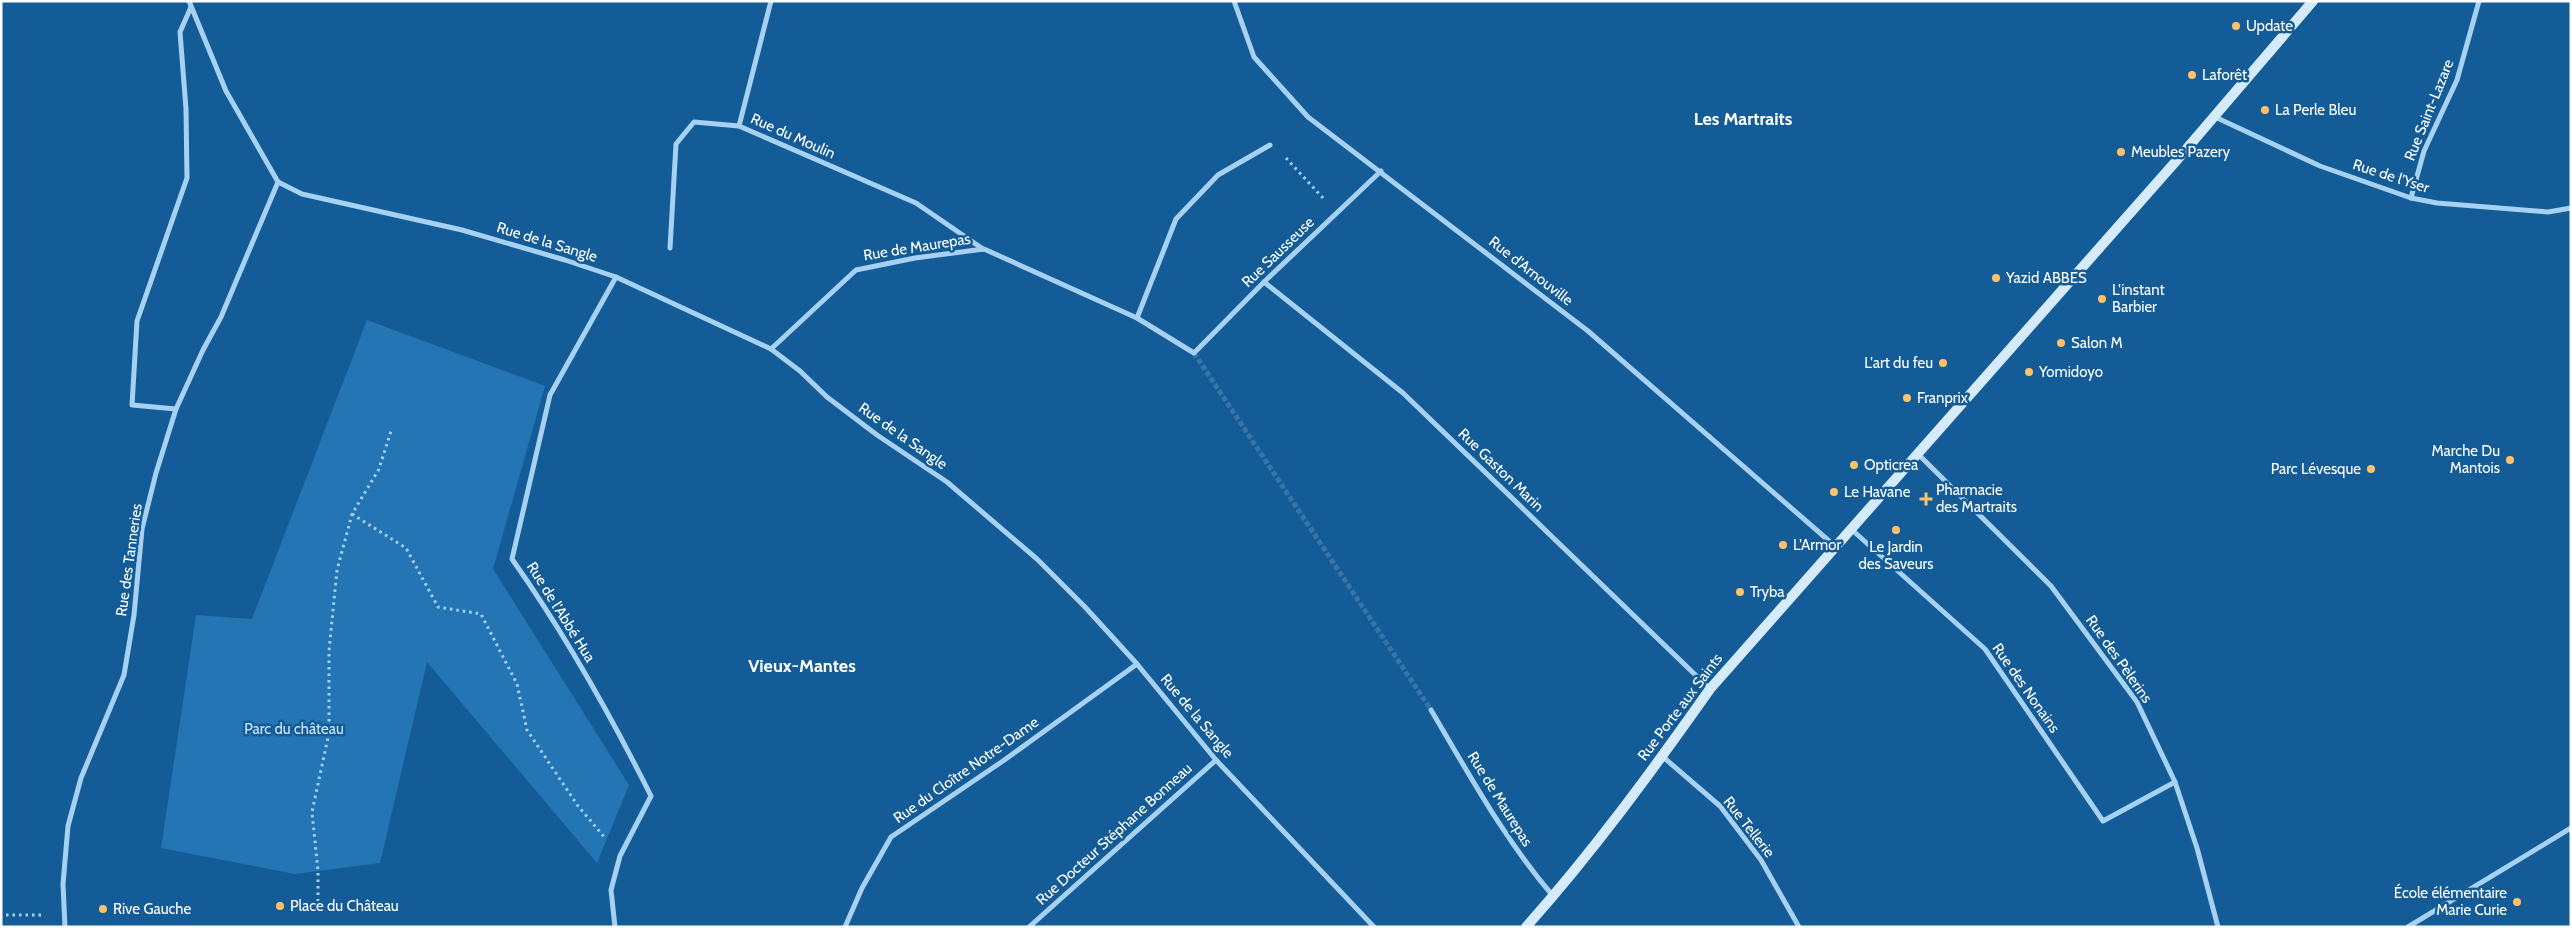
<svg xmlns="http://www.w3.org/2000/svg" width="2572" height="928" viewBox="0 0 2572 928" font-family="Cabin,sans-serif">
  <rect width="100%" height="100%" fill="#145c97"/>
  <!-- green -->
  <path fill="#2475b4" d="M367 320 545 386 493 569 629 785 597 863 427 662 380 863 295 874 161 848 196 615 252 619Z"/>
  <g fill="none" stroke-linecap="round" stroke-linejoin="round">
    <!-- street-tunnel -->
    <path stroke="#3774a7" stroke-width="5" stroke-dasharray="5 2.5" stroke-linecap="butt" d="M1194 353 1431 710"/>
    <!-- path -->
    <g stroke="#a6d1f2" stroke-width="3" stroke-dasharray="2.5 4" stroke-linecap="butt">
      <path d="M1286 158 1323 198"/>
      <path d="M352 514 406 548 438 607 481 614 517 684 527 730 578 806 606 839"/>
      <path d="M318 908V871L312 812 329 733V651L337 570 352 514 379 469 391 431"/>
      <path d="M6 915H43"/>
    </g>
    <!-- street -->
    <g stroke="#a6d1f2" stroke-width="5">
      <path d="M189 1 226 91 278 182"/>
      <path d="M1234 1 1254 57 1308 117 1588 331 1836 547"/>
      <path d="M2215 117 2320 166 2411 198 2437 203 2548 212 2571 208"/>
      <path d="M739 126 771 1"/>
      <path d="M278 182 302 194 462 230 565 260 616 277 771 349 800 371 827 397 877 435 947 482 1037 559 1085 607 1137 664 1216 760 1374 927"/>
      <path d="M2411 198 2424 151 2457 80 2479 1"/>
      <path d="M670 248 676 144 694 122 739 126 916 203 983 249"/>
      <path d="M1264 282 1403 393 1710 689"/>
      <path d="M1137 318 1176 219 1218 175 1270 145"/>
      <path d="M771 349 856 270 915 258 984 249 1137 318 1194 353 1264 282 1381 171"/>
      <path d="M176 409 132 405 137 321 187 178 186 109 180 32 191 7"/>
      <path d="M1919 455 2051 586 2137 702 2175 782 2197 848 2218 927"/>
      <path d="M1851 529 1985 649 2103 821 2175 782"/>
      <path d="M1431 710C1469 774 1504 839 1553 896"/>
      <path d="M1662 756 1720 806 1761 860 1799 927"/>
      <path d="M65 927 63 884 68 826 81 778 124 675 134 615 142 529 156 473 176 409 203 350 221 317 278 182"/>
      <path d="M615 927 611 890 620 856 651 796C610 714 565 634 512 559L550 395 616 277"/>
      <path d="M845 927 862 888 891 837 1003 761 1137 664"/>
      <path d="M1029 927 1216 760"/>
      <path d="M2408 927 2571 828"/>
    </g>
    <!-- secondary -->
    <path stroke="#d5ebfc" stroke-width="10" d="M1526 927C1593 852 1652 771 1710 689L2177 160 2313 1"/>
  </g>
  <!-- markers -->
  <g fill="#ffc268" stroke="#145c97" stroke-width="2">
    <circle cx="2236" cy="26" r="5"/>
    <circle cx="2192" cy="75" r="5"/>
    <circle cx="2265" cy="110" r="5"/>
    <circle cx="2121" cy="152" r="5"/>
    <circle cx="1996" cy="278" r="5"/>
    <circle cx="2102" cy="299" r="5"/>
    <circle cx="2061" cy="343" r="5"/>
    <circle cx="1943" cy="363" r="5"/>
    <circle cx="2029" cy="372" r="5"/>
    <circle cx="1907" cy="398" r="5"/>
    <circle cx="2510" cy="460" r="5"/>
    <circle cx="1854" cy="465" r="5"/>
    <circle cx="2371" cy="469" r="5"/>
    <circle cx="1834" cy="492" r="5"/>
    <path d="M1923.5 491.5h5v5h5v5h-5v5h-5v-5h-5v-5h5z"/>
    <circle cx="1896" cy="530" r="5"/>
    <circle cx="1783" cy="545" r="5"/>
    <circle cx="1740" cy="592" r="5"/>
    <circle cx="2517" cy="902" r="5"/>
    <circle cx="280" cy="906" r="5"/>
    <circle cx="103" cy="909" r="5"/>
  </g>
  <g text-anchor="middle" stroke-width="5" stroke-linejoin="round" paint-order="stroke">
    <!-- poi labels -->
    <g font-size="15" fill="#fff" stroke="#145c97" text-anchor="start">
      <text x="2246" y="31">Update</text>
      <text x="2202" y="80">Laforêt</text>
      <text x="2275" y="115">La Perle Bleu</text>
      <text x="2131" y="157">Meubles Pazery</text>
      <text x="2006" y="283">Yazid ABBES</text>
      <text x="2112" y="295">L'instant<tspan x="2112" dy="17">Barbier</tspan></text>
      <text x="2071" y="348">Salon M</text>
      <text x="1933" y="368" text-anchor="end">L'art du feu</text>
      <text x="2039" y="377">Yomidoyo</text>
      <text x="1917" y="403">Franprix</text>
      <text x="2500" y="456" text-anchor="end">Marche Du<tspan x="2500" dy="17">Mantois</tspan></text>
      <text x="1864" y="470">Opticrea</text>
      <text x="2361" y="474" text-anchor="end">Parc Lévesque</text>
      <text x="1936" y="495">Pharmacie<tspan x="1936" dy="17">des Martraits</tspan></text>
      <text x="1844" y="497">Le Havane</text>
      <text x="1793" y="550">L'Armor</text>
      <text x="1896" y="552" text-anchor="middle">Le Jardin<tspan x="1896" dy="17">des Saveurs</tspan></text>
      <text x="1750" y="597">Tryba</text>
      <text x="2507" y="898" text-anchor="end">École élémentaire<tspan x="2507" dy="17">Marie Curie</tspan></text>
      <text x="290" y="911">Place du Château</text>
      <text x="113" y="914">Rive Gauche</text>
    </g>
    <!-- street labels -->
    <g font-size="15" fill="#fff" stroke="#145c97">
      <text transform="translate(2429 110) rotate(-68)" y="5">Rue Saint-Lazare</text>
      <text transform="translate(793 136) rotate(24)" y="5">Rue du Moulin</text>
      <text transform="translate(2391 176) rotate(18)" y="5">Rue de l'Yser</text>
      <text transform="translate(547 242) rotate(17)" y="5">Rue de la Sangle</text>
      <text transform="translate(917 247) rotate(-9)" y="5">Rue de Maurepas</text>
      <text transform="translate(1278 252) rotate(-44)" y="5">Rue Sausseuse</text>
      <text transform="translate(1531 271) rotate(38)" y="5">Rue d'Arnouville</text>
      <text transform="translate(903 436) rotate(35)" y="5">Rue de la Sangle</text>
      <text transform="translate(1501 470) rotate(44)" y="5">Rue Gaston Marin</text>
      <text transform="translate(129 560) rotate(-82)" y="5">Rue des Tanneries</text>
      <text transform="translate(561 612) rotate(58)" y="5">Rue de l'Abbé Hua</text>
      <text transform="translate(2119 659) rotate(55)" y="5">Rue des Pèlerins</text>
      <text transform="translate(2026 688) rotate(55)" y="5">Rue des Nonains</text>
      <text transform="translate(1680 707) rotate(-53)" y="5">Rue Porte aux Saints</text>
      <text transform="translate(1197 716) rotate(50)" y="5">Rue de la Sangle</text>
      <text transform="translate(966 770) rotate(-35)" y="5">Rue du Cloître Notre-Dame</text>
      <text transform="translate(1500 799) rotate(58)" y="5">Rue de Maurepas</text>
      <text transform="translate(1749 827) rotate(52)" y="5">Rue Tellerie</text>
      <text transform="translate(1114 834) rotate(-42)" y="5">Rue Docteur Stéphane Bonneau</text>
    </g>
    <!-- park labels -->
    <g font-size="15" fill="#cee8fd" stroke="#145c97">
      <text x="294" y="734">Parc du château</text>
    </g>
    <!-- quarter labels -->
    <g font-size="18" font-weight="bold" fill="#fff" stroke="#145c97">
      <text x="1743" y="125">Les Martraits</text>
      <text x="802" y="672">Vieux-Mantes</text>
    </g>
  </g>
  <!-- border -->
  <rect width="2572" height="928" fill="none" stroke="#ffffff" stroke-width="5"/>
</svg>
